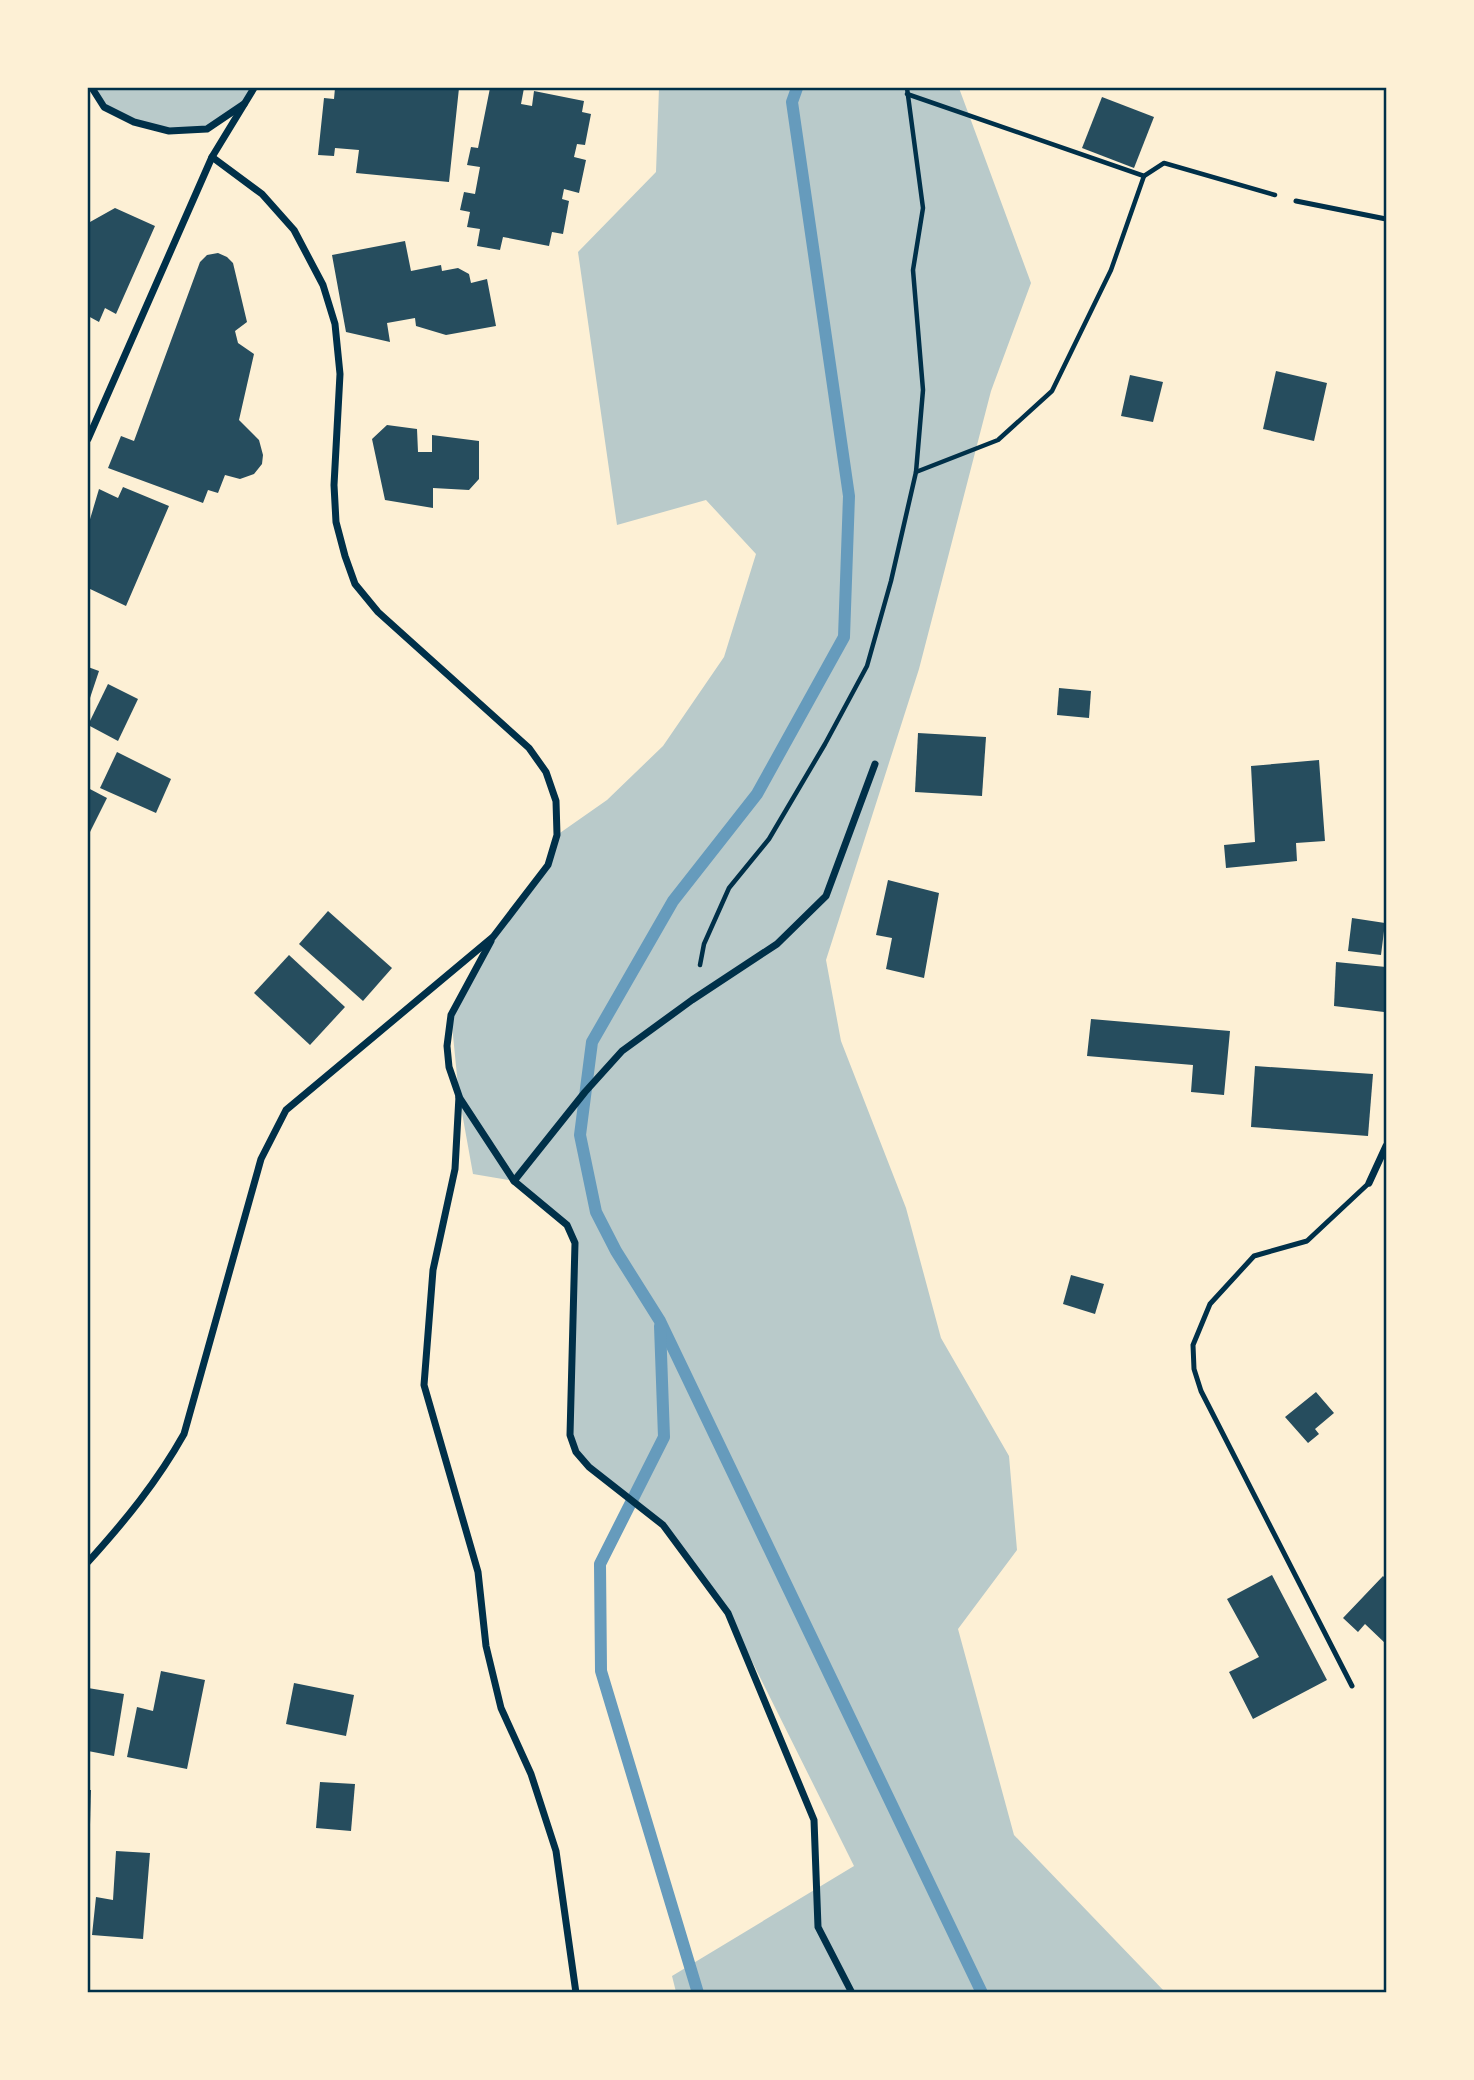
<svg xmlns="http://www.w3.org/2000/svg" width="1474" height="2080" viewBox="0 0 1474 2080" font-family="Ubuntu,sans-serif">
  <rect width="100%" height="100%" fill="#fdf0d5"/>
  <!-- green -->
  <g fill="#b9caca">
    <path d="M92 88H254L247 102 207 129 169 131 134 122 104 107Z"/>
    <path d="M659 88H959L1031 283 991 391 919 669 826 960 841 1041 906 1208 941 1338 1009 1456 1017 1550 958 1629 1014 1835 1165 1992H676L672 1976 854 1866 728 1613 663 1525 589 1467 570 1435 575 1243 567 1225 514 1181 473 1174 459 1096 451 1015 493 937 548 865 557 835 607 800 663 746 724 657 756 554 706 500 617 525 578 252 656 172Z"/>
  </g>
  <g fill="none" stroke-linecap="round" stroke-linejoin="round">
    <!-- stream -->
    <g stroke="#669bbc" stroke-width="12">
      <path d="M797 88 792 102 849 496 844 637 757 794 673 901 592 1042 580 1135 596 1212 616 1251 660 1321 982 1993"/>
      <path d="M660 1326 664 1437 600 1564 601 1671 698 1993"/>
    </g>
  </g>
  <!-- building -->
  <g fill="#264d5e">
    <path d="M335 88H459L449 182 356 173 359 150 335 148 334 156 318 155 324 98 334 99Z"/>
    <path d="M490 88H524L521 104 532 106 534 91 584 101 582 112 591 114 585 145 577 144 574 157 586 160 579 193 564 189 562 199 569 201 563 234 552 232 549 246 503 237 500 250 477 246 480 229 467 227 470 212 460 210 464 192 475 194 480 167 467 165 471 147 478 148Z"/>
    <path d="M1102 97 1154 117 1134 168 1082 148Z"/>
    <path d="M115 208 155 226 116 314 105 308 99 322 88 316V226L90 222Z"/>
    <path d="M405 241 411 271 441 265 442 271 458 268 469 274 471 283 487 279 496 326 446 335 416 326 415 318 387 323 390 342 346 332 332 255Z"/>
    <path d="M218 253 227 257 233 263 247 322 235 331 238 343 254 354 239 420 259 440 263 455 262 464 254 474 240 479 225 475 218 493 208 490 203 503 108 468 121 436 134 441 200 262 207 255Z"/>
    <path d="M1276 371 1327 383 1314 441 1263 429Z"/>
    <path d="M1130 375 1163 382 1153 422 1121 416Z"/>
    <path d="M387 425 417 429 418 452H432V435L479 441V479L469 490 433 488V508L385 500 372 439Z"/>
    <path d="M123 487 169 506 126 606 88 588V526L99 489 118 498Z"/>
    <path d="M88 667 99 671 88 704Z"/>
    <path d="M108 684 138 699 118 741 88 725Z"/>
    <path d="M1059 688 1091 691 1089 718 1057 715Z"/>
    <path d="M918 733 986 737 982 796 915 792Z"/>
    <path d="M117 752 171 779 156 813 100 788Z"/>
    <path d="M1319 760 1325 841 1296 843 1297 861 1226 868 1224 845 1255 842 1251 766Z"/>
    <path d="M88 788 107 798 88 836Z"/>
    <path d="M888 880 939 893 924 978 886 969 892 938 876 935Z"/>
    <path d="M328 911 392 968 363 1001 299 944Z"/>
    <path d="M1352 918 1385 923 1381 955 1348 951Z"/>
    <path d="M289 955 345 1007 310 1045 254 993Z"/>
    <path d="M1336 962 1386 967 1384 1012 1334 1006Z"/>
    <path d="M1091 1019 1230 1031 1224 1095 1191 1092 1193 1065 1087 1056Z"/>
    <path d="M1255 1066 1373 1074 1368 1136 1251 1127Z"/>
    <path d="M1071 1275 1104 1284 1095 1314 1063 1304Z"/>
    <path d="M1316 1392 1334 1413 1315 1429 1319 1434 1308 1443 1285 1417Z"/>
    <path d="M1272 1575 1327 1680 1253 1719 1229 1672 1259 1657 1227 1599Z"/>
    <path d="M1383 1576 1386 1579V1644L1365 1624 1358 1632 1343 1618Z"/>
    <path d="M161 1671 205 1680 187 1769 127 1757 137 1707 153 1711Z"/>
    <path d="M294 1683 354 1695 346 1736 286 1724Z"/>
    <path d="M88 1688 124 1694 114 1756 88 1751Z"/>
    <path d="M320 1782 355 1784 351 1831 316 1828Z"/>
    <path d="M88 1790H91L90 1825H88Z"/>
    <path d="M116 1851 150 1853 143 1939 92 1935 96 1897 113 1900Z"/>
  </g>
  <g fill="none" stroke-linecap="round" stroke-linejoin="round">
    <!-- path -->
    <g stroke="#003049" stroke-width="4.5">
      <path d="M907 88 923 208 913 270 923 390 916 472"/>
      <path d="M907 94 1144 176 1164 163 1275 195"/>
      <path d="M700 965 704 944 729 888 769 839 825 744 867 666 891 581 916 472 998 440 1052 391 1111 270 1144 176"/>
    </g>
    <!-- service -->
    <g stroke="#003049" stroke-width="5">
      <path d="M1296 201 1386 219"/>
      <path d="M1352 1686 1201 1391 1194 1369 1193 1345 1210 1304 1254 1256 1307 1241 1369 1183"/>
    </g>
    <!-- minor -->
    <g stroke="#003049" stroke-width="7">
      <path d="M92 88 104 107 134 122 169 131 207 129 244 104"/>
      <path d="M88 439 212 157 254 88"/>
      <path d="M491 941 451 1015 447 1046 449 1067 459 1096 455 1169 433 1270 424 1385 478 1572 486 1646 501 1708 531 1774 556 1851 576 1993"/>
      <path d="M459 1097 514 1181"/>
      <path d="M1369 1183 1386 1146"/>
      <path d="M88 1562C125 1521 157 1482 184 1434L261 1159 286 1110 493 937 548 865 557 835 556 801 546 772 529 748 378 612 355 584 345 556 336 522 334 485 340 374 335 324 323 285 294 230 262 194 212 157"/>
      <path d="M852 1993 818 1927 814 1820 728 1613 663 1525 589 1467 576 1452 570 1435 575 1243 567 1225 514 1181 585 1092 622 1051 692 1000 777 944 826 896 875 764"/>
    </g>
  </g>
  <!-- border -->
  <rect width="1474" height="2080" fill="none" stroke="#fdf0d5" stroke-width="178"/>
  <rect x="89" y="89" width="1296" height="1902" fill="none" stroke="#003049" stroke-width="2.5"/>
</svg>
